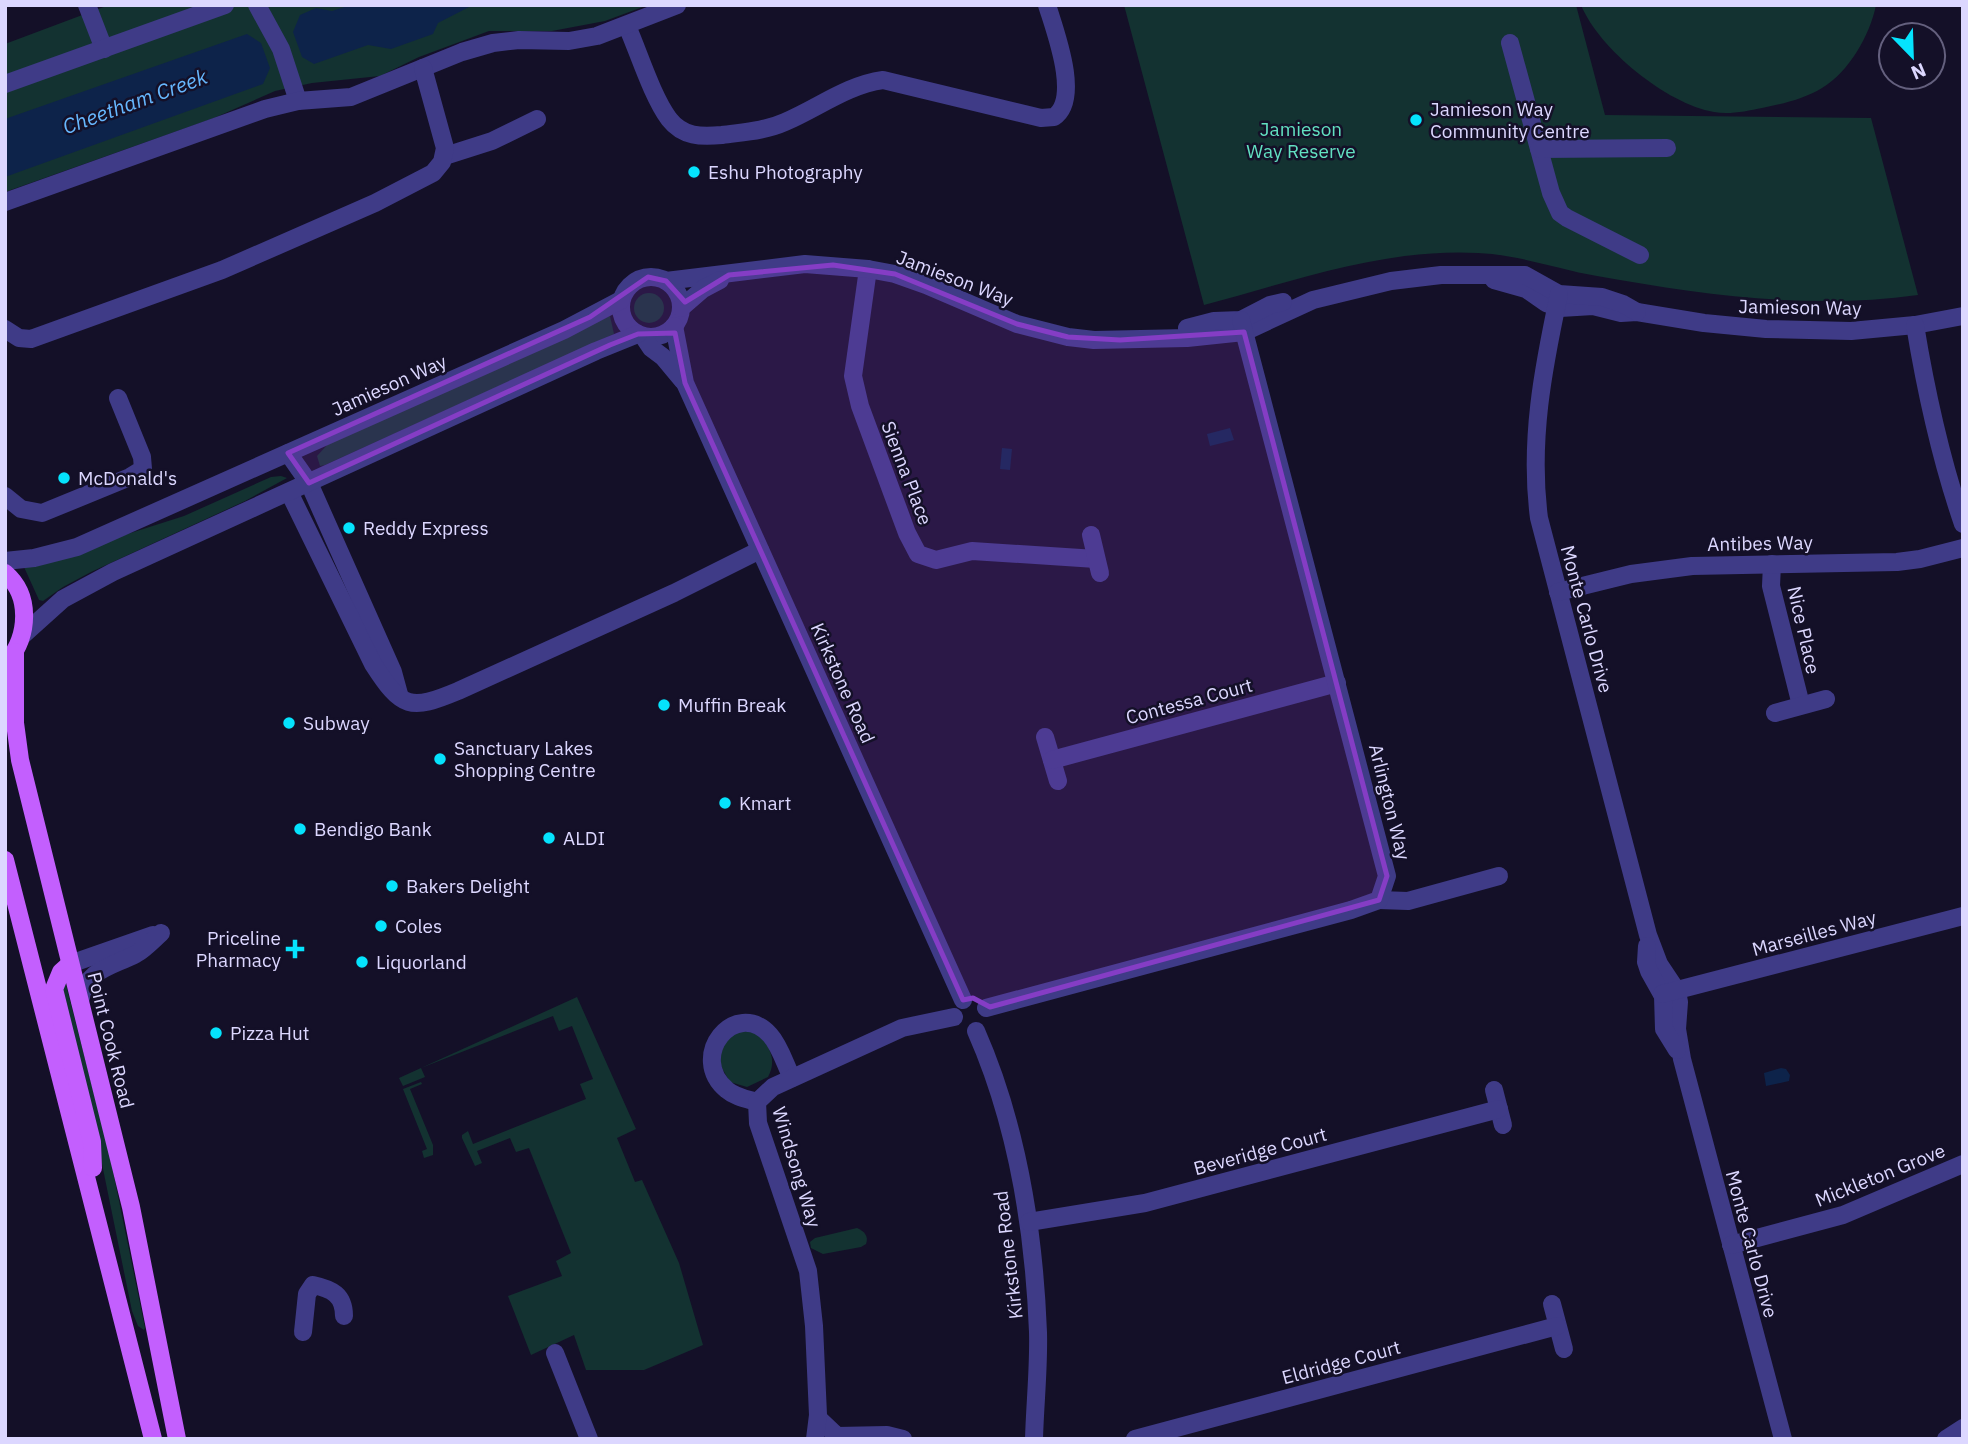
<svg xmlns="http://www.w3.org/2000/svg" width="1968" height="1444" viewBox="0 0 1968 1444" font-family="'IBM Plex Sans',sans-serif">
  <rect width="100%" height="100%" fill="#141028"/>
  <!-- green -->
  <g fill="#133231">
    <path d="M109 5H648L605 21 552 31H489L419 57 380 76 312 83 275 91 214 118 5 192V44Z"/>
    <path d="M1124 5H1576L1605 115 1871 118 1918 295C1810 310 1704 295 1597 276 1557 269 1520 255 1478 253 1384 248 1294 281 1204 305Z"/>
    <path d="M1581 5H1876C1870 35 1849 72 1822 88 1804 99 1782 104 1762 108 1747 111 1729 115 1714 112 1667 104 1599 49 1581 5Z"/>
    <circle cx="649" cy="308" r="15"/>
    <path d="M610 316 614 334 325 465 320 466 317 456 328 444Z"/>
    <path d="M281 476 287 478 245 501 91 572 63 587 43 601 39 600 24 567 184 516 271 477Z"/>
    <path d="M63 980 65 981 109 1152 145 1328 144 1330 138 1326 132 1311 102 1164 62 1005Z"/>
    <path d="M577 997 636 1129 617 1138 635 1182 642 1180 679 1263 703 1345 644 1370H586L574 1335 531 1355 508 1296 562 1276 556 1261 571 1253 529 1148 516 1152 510 1138 477 1151 482 1163 475 1166 462 1138V1135L468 1131 473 1144 586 1099 580 1084 593 1079 572 1026 559 1031 553 1016 421 1068 425 1077 403 1086 399 1078Z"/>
    <path d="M740 1030 760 1034C770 1049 777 1060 768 1077L747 1087 730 1082 719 1063 722 1043Z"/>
    <path d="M421 1082 422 1084 410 1089 433 1145V1155L424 1158 422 1151 427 1149 403 1089Z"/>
    <path d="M857 1228C864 1231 869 1236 866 1244L861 1247 823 1254 811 1248 810 1242 815 1238Z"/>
  </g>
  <!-- water -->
  <g fill="#0d234a">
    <path d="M351 5H473L438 23 433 34 391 49 368 45 314 64 302 57 293 32 300 15 316 8 332 11Z"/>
    <path d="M247 34 261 43 270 68 263 84 5 177V119Z"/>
    <path d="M1230 428 1234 440 1210 446 1207 434Z"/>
    <path d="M1002 448 1012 449 1010 470 1000 469Z"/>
    <path d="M1781 1068 1786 1069 1790 1075 1789 1081 1766 1086 1764 1073Z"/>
  </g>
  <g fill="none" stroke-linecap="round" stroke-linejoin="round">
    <!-- minor -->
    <g stroke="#3f3b87" stroke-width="18">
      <path d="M87 5 104 49"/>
      <path d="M257 5 281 49 298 101"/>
      <path d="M627 26C639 53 652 96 669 119 683 137 701 137 722 135 743 132 765 131 785 122 818 108 847 85 883 80L1041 118 1054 117C1081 99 1055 31 1047 5"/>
      <path d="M1510 43 1551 193 1560 213 1567 218 1640 255"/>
      <path d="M5 84 225 5"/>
      <path d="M1539 149 1667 148"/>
      <path d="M445 156 492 141 537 119"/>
      <path d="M5 202 265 109 298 101 351 97 462 52 493 43 519 40 569 41 597 36 677 5"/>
      <path d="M868 269 853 376 860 406 907 533 918 554 936 560 972 551 1096 559"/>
      <circle cx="651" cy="307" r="30"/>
      <path d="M1494 280 1526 289 1546 303 1560 308 1593 306 1621 313 1637 312 1704 323 1766 329 1851 331 1915 325 1963 316"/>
      <path d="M666 281 805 264 868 269 895 274 926 285 1017 324 1068 337 1094 340 1187 338 1244 332 1313 300 1391 281 1441 275H1525L1559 294 1602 297 1623 304 1637 312"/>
      <path d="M1559 294C1543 369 1529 441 1539 518L1648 935 1659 964 1677 991 1679 1002 1677 1029 1682 1059 1783 1439"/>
      <path d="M681 308 703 289 720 280"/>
      <path d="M1915 325C1926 392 1941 460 1963 524"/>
      <path d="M674 326 685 383 963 1000"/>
      <path d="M1187 328 1214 321 1241 320 1270 305 1283 302"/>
      <path d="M5 329 19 338 31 339 222 270 375 203 433 173 442 162 445 148 423 68"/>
      <path d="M643 336 651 348 663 357 683 381"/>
      <path d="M288 453 309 483 393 672 399 694"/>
      <path d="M289 492 373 664C402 709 410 711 458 691L674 593 760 550"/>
      <path d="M5 496 21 509 42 513 130 477 143 469 142 457 118 398"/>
      <path d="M1091 535 1100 573"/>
      <path d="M5 561 34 558 77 547 564 330 621 300"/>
      <path d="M1772 564 1771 586 1801 705"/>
      <path d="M1558 592 1631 574 1692 566 1897 562 1920 559 1963 548"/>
      <path d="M23 635 63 599 113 572 596 351 638 334"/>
      <path d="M1775 713 1826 699"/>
      <path d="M1045 737 1058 781"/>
      <path d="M1052 760 1337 683"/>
      <path d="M1379 900 1408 901 1499 876"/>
      <path d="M1647 946 1646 962 1649 971 1663 996 1664 1029 1677 1050"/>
      <path d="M70 964 153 935"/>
      <path d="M1662 994 1963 916"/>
      <path d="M80 1001C86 969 111 967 136 954 145 949 153 940 161 933"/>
      <path d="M986 1008 1351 910 1379 900 1387 876 1241 320"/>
      <path d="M976 1031C1017 1124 1034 1230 1038 1332 1039 1367 1035 1403 1034 1439"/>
      <path d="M1494 1090 1503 1125"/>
      <path d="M757 1102C747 1099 735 1097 727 1090 687 1057 735 997 770 1035 780 1046 785 1064 792 1078"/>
      <path d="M1029 1222 1145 1203 1499 1109"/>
      <path d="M1731 1245 1843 1215 1963 1164"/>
      <path d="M1552 1304 1564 1349"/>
      <path d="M303 1332 307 1294 313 1285C332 1289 344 1295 344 1316"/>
      <path d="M555 1353 589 1439"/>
      <path d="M818 1418 837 1436 887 1435 903 1439"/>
      <path d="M815 1439 818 1415 814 1326 808 1271 758 1123 757 1102 773 1087 902 1028 954 1017"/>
      <path d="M1135 1439 1557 1326"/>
      <path d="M1946 1439 1963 1428"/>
    </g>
    <!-- major -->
    <g stroke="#c35ffe" stroke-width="18">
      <path d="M5 573C32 596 28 636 8 661"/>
      <path d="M15 652V723L20 760 131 1207 177 1439"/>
      <path d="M5 860 153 1439"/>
      <path d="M70 964 61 972 54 989 92 1142 93 1168"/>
    </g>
  </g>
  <!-- marked area -->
  <path fill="#853dc5" fill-opacity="0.2" stroke="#853dc5" stroke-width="5" stroke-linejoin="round" d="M833 265 895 274 1017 324 1068 337 1120 340 1244 332 1387 876 1379 900 990 1007 973 998 963 1000 685 383 675 333 638 334 610 345 309 483 288 453 590 317 648 277 666 281 685 302 729 275Z"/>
  <!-- markers -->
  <g fill="#05e3fd" stroke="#141028" stroke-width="2.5">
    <circle cx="1416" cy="120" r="7"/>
    <circle cx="694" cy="172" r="7"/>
    <circle cx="64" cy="478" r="7"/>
    <circle cx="349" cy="528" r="7"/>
    <circle cx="664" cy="705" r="7"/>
    <circle cx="289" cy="723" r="7"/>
    <circle cx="440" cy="759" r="7"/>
    <circle cx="725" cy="803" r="7"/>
    <circle cx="300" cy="829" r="7"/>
    <circle cx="549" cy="838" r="7"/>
    <circle cx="392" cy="886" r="7"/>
    <circle cx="381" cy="926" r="7"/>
    <path d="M291.5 938.5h7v7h7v7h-7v7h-7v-7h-7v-7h7z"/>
    <circle cx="362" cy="962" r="7"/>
    <circle cx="216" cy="1033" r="7"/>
  </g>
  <g text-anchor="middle" stroke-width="5" stroke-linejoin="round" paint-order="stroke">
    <!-- poi labels -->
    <g font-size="19" fill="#dcd7ff" stroke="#141028" text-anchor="start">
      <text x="1430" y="116">Jamieson Way<tspan x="1430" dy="22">Community Centre</tspan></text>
      <text x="708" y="179">Eshu Photography</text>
      <text x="78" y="485">McDonald's</text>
      <text x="363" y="535">Reddy Express</text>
      <text x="678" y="712">Muffin Break</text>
      <text x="303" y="730">Subway</text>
      <text x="454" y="755">Sanctuary Lakes<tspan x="454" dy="22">Shopping Centre</tspan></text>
      <text x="739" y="810">Kmart</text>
      <text x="314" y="836">Bendigo Bank</text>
      <text x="563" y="845">ALDI</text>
      <text x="406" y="893">Bakers Delight</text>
      <text x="395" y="933">Coles</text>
      <text x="281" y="945" text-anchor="end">Priceline<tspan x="281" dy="22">Pharmacy</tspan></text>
      <text x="376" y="969">Liquorland</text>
      <text x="230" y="1040">Pizza Hut</text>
    </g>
    <!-- park labels -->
    <g font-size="19" fill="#62e0c1" stroke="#141028">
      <text x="1301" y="136">Jamieson<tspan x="1301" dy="22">Way Reserve</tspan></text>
    </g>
    <!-- street labels -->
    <g font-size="19" fill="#dcd7ff" stroke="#141028">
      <text transform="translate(955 278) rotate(21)" y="7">Jamieson Way</text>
      <text transform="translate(1800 307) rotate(1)" y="7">Jamieson Way</text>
      <text transform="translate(389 385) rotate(-24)" y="7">Jamieson Way</text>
      <text transform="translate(907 473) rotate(69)" y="7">Sienna Place</text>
      <text transform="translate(1760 543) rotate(-1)" y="7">Antibes Way</text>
      <text transform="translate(1587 619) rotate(75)" y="7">Monte Carlo Drive</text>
      <text transform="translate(1804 630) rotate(77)" y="7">Nice Place</text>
      <text transform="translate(843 683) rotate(66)" y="7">Kirkstone Road</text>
      <text transform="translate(1189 701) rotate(-15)" y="7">Contessa Court</text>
      <text transform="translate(1390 802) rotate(76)" y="7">Arlington Way</text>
      <text transform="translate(1814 933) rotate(-15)" y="7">Marseilles Way</text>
      <text transform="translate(111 1040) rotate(76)" y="7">Point Cook Road</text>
      <text transform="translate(1260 1151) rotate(-15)" y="7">Beveridge Court</text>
      <text transform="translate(797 1167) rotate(73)" y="7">Windsong Way</text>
      <text transform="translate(1880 1175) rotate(-22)" y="7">Mickleton Grove</text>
      <text transform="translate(1752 1244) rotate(75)" y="7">Monte Carlo Drive</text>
      <text transform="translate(1008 1255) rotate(-97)" y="7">Kirkstone Road</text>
      <text transform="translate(1341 1362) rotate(-15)" y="7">Eldridge Court</text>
    </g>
    <!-- water labels -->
    <g font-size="21" font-style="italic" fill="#66b7fe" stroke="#141028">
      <text transform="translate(135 102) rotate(-20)" y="7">Cheetham Creek</text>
    </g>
  </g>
  <!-- border -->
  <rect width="1968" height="1444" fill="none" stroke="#dcd7ff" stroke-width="14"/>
  <!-- north arrow -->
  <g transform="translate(1912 56) rotate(157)"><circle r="33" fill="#141028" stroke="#64607e" stroke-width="2"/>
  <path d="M0-5L12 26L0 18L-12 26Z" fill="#05e3fd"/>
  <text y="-10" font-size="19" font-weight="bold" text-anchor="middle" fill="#dcd7ff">N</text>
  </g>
</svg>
